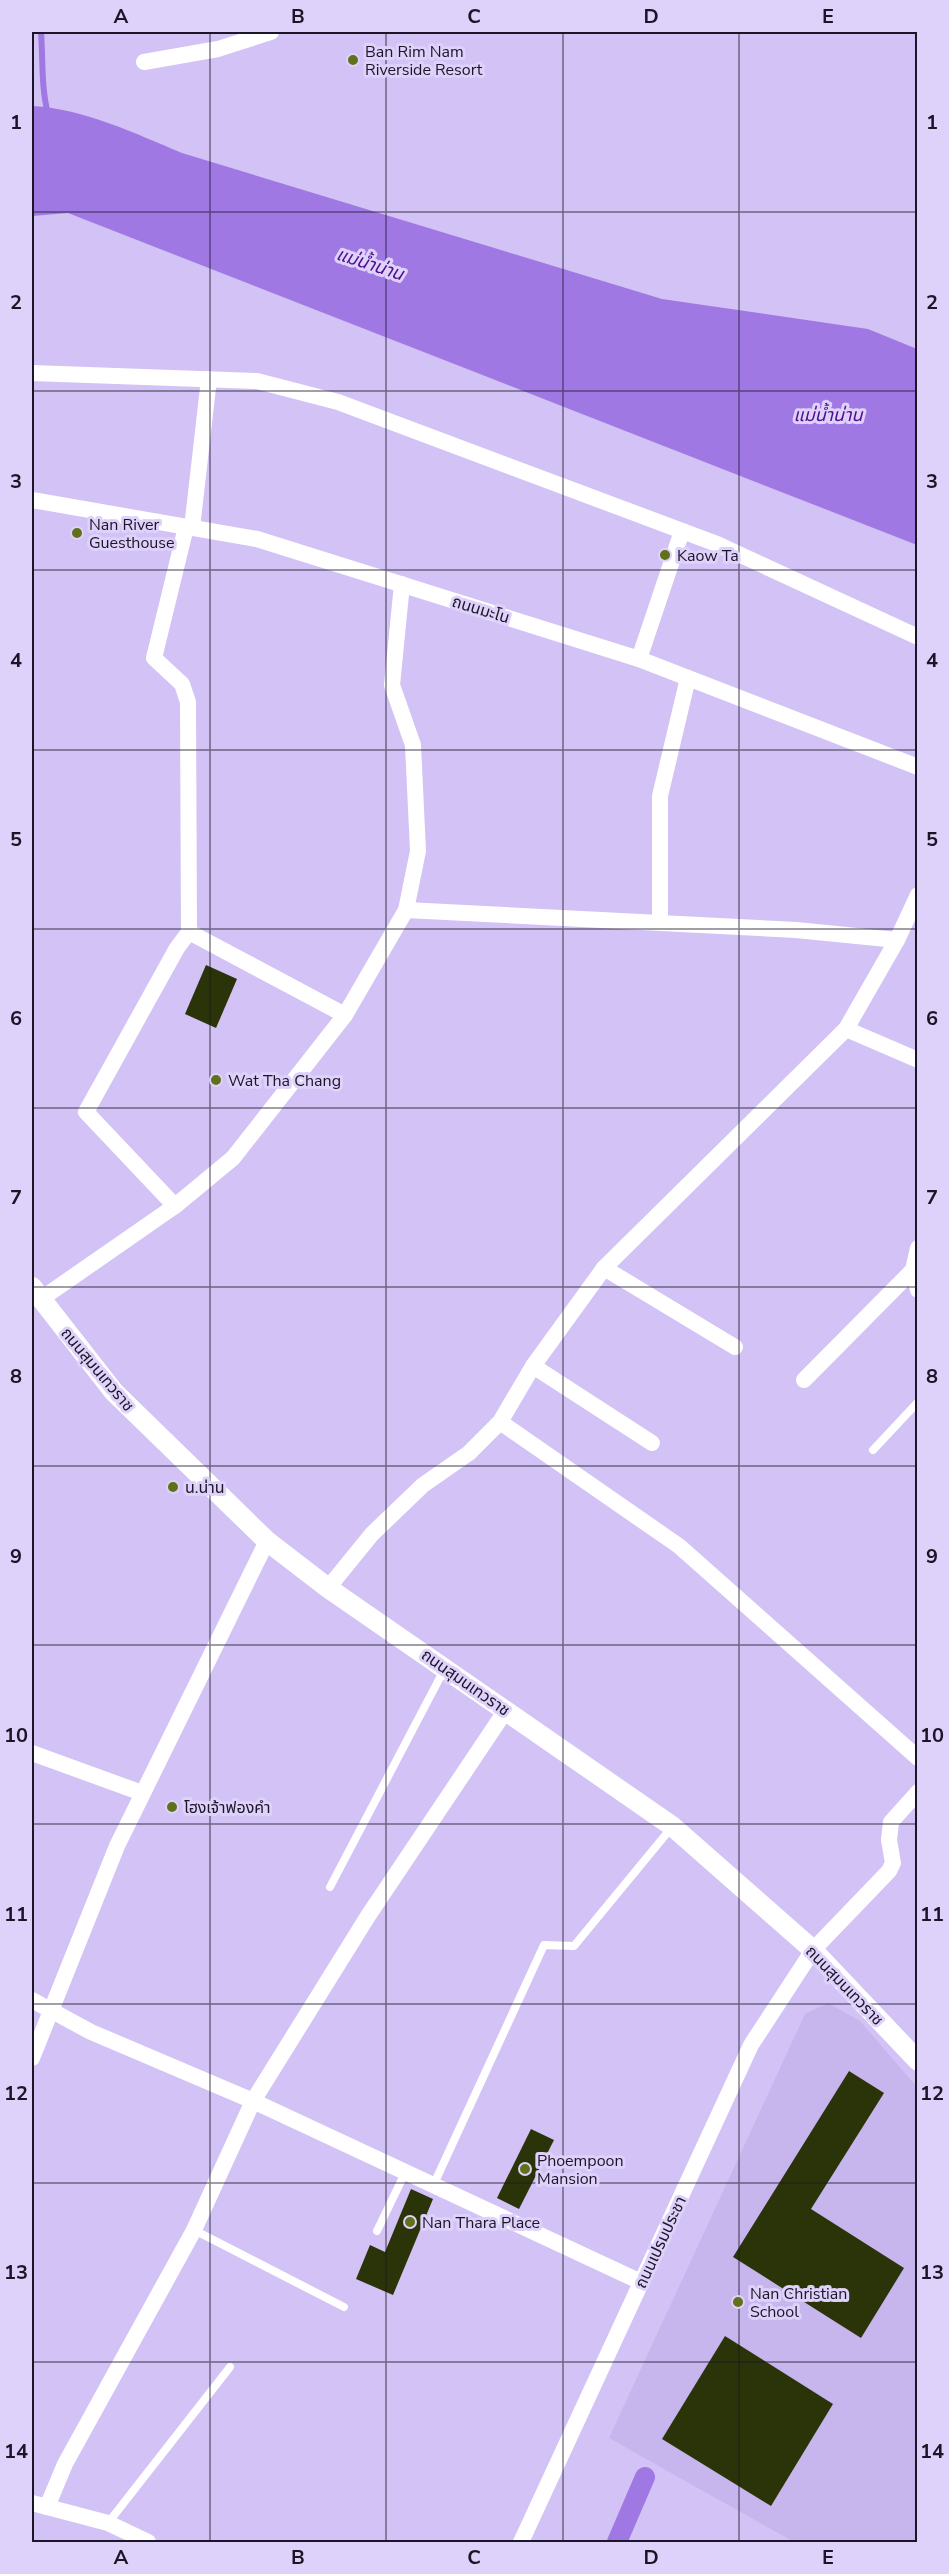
<svg xmlns="http://www.w3.org/2000/svg" width="949" height="2574" viewBox="0 0 949 2574" font-family="'Nunito Sans','Noto Sans Thai',sans-serif">
  <rect width="100%" height="100%" fill="#d2c2f5"/>
  <!-- built -->
  <path fill="#c7b5ed" fill-rule="evenodd" d="M828 2003 860 2021 917 2087V2542H794L609 2438 805 2014ZM849 2071 883 2093 811 2209 861 2337 733 2257ZM726 2337 833 2404 771 2506 662 2439Z"/>
  <!-- water -->
  <path fill="#a078e3" d="M32 106C85 109 134 133 182 153L662 299 868 329 917 349V545L68 213 32 216Z"/>
  <g fill="none" stroke-linecap="round" stroke-linejoin="round">
    <!-- stream -->
    <path stroke="#a078e3" stroke-width="6" d="M41 32C43 59 41 87 48 114"/>
    <!-- canal -->
    <path stroke="#a078e3" stroke-width="20" d="M617 2542 645 2477"/>
  </g>
  <!-- building -->
  <g fill="#2b3308">
    <path d="M206 965 237 979 216 1028 185 1014Z"/>
    <path d="M849 2071 884 2093 811 2209 904 2268 861 2338 733 2257Z"/>
    <path d="M531 2129 554 2140 519 2209 497 2198Z"/>
    <path d="M411 2189 433 2199 393 2295 356 2279 370 2245 385 2252Z"/>
    <path d="M725 2336 833 2404 771 2506 662 2439Z"/>
  </g>
  <g fill="none" stroke-linecap="round" stroke-linejoin="round">
    <!-- service -->
    <g stroke="#fff" stroke-width="8">
      <path d="M873 1450 918 1402"/>
      <path d="M330 1887 445 1668"/>
      <path d="M433 2186 544 1945 574 1946 672 1827"/>
      <path d="M194 2230 344 2307"/>
      <path d="M377 2231 405 2173"/>
      <path d="M108 2523 230 2367"/>
    </g>
    <!-- minor -->
    <g stroke="#fff" stroke-width="16">
      <path d="M144 62 218 49 271 32"/>
      <path d="M32 373 257 381 338 402 717 544 918 637"/>
      <path d="M32 500 257 539 639 659 918 767"/>
      <path d="M192 528 209 379"/>
      <path d="M639 659 682 531"/>
      <path d="M406 910 796 930 897 940"/>
      <path d="M660 922V796L688 678"/>
      <path d="M189 932 345 1015"/>
      <path d="M846 1029 918 1060"/>
      <path d="M175 1206 86 1112 177 948 189 932 188 702 182 684 154 658 186 527"/>
      <path d="M918 1248 913 1270 918 1290"/>
      <path d="M604 1268 735 1347"/>
      <path d="M41 1299 175 1206 233 1158 345 1015 406 910 418 851 413 745 392 685 402 584"/>
      <path d="M533 1366 652 1443"/>
      <path d="M804 1380 913 1270"/>
      <path d="M500 1422 679 1546 918 1758"/>
      <path d="M328 1588 372 1534 423 1485 469 1453 500 1422 533 1366 604 1268 846 1029 897 940 918 895"/>
      <path d="M32 1753 142 1793"/>
      <path d="M32 2000 91 2032 253 2101 641 2282"/>
      <path d="M32 2058 117 1846 267 1541"/>
      <path d="M32 2503 108 2523 148 2542"/>
      <path d="M47 2507 65 2464 194 2230 253 2101 368 1916 506 1710"/>
      <path d="M521 2542 751 2045 813 1950 889 1871 893 1863 889 1840 891 1822 918 1792"/>
    </g>
    <!-- tertiary -->
    <path stroke="#fff" stroke-width="20" d="M32 1287 114 1392 267 1541 328 1588 672 1826 813 1950 918 2061"/>
  </g>
  <!-- grid -->
  <path fill="none" stroke="#1c1527" stroke-width="1.5" stroke-opacity="0.55" d="M210 32V2542M386 32V2542M563 32V2542M739 32V2542M32 212H918M32 391H918M32 570H918M32 750H918M32 929H918M32 1108H918M32 1287H918M32 1466H918M32 1645H918M32 1824H918M32 2004H918M32 2183H918M32 2362H918"/>
  <!-- markers -->
  <g fill="#61701b" stroke="#ded1fa" stroke-width="2">
    <circle cx="353" cy="60" r="6"/>
    <circle cx="77" cy="533" r="6"/>
    <circle cx="665" cy="555" r="6"/>
    <circle cx="216" cy="1080" r="6"/>
    <circle cx="173" cy="1487" r="6"/>
    <circle cx="172" cy="1807" r="6"/>
    <circle cx="525" cy="2169" r="6"/>
    <circle cx="410" cy="2222" r="6"/>
    <circle cx="738" cy="2302" r="6"/>
  </g>
  <g text-anchor="middle" stroke-width="6" stroke-linejoin="round" paint-order="stroke">
    <!-- poi labels -->
    <g font-size="16" fill="#1c1527" stroke="#ded1fa" text-anchor="start">
      <text x="365" y="57">Ban Rim Nam<tspan x="365" dy="18">Riverside Resort</tspan></text>
      <text x="89" y="530">Nan River<tspan x="89" dy="18">Guesthouse</tspan></text>
      <text x="677" y="561">Kaow Ta</text>
      <text x="228" y="1086">Wat Tha Chang</text>
      <text x="185" y="1493">น.น่าน</text>
      <text x="184" y="1813">โฮงเจ้าฟองคำ</text>
      <text x="537" y="2166">Phoempoon<tspan x="537" dy="18">Mansion</tspan></text>
      <text x="422" y="2228">Nan Thara Place</text>
      <text x="750" y="2299">Nan Christian<tspan x="750" dy="18">School</tspan></text>
    </g>
    <!-- street labels -->
    <g font-size="16" fill="#1c1527" stroke="#ded1fa">
      <text transform="translate(481 609) rotate(17)" y="6">ถนนมะโน</text>
      <text transform="translate(98 1369) rotate(50)" y="6">ถนนสุมนเทวราช</text>
      <text transform="translate(466 1682) rotate(35)" y="6">ถนนสุมนเทวราช</text>
      <text transform="translate(845 1985) rotate(46)" y="6">ถนนสุมนเทวราช</text>
      <text transform="translate(660 2242) rotate(-65)" y="6">ถนนเปรมประชา</text>
    </g>
    <!-- water labels -->
    <g font-size="18" font-style="italic" fill="#510c91" stroke="#ded1fa">
      <text transform="translate(370 264) rotate(18)" y="6">แม่น้ำน่าน</text>
      <text x="828" y="421">แม่น้ำน่าน</text>
    </g>
  </g>
  <!-- border -->
  <rect width="949" height="2574" fill="none" stroke="#ded1fa" stroke-width="66"/>
  <rect x="33" y="33" width="883" height="2508" fill="none" stroke="#1c1527" stroke-width="2"/>
  <g font-size="20" text-anchor="middle" font-weight="bold" fill="#1c1527">
    <text x="121" y="23">A</text>
    <text x="298" y="23">B</text>
    <text x="474" y="23">C</text>
    <text x="651" y="23">D</text>
    <text x="828" y="23">E</text>
    <text x="16" y="129">1</text>
    <text x="932" y="129">1</text>
    <text x="16" y="309">2</text>
    <text x="932" y="309">2</text>
    <text x="16" y="488">3</text>
    <text x="932" y="488">3</text>
    <text x="16" y="667">4</text>
    <text x="932" y="667">4</text>
    <text x="16" y="846">5</text>
    <text x="932" y="846">5</text>
    <text x="16" y="1025">6</text>
    <text x="932" y="1025">6</text>
    <text x="16" y="1204">7</text>
    <text x="932" y="1204">7</text>
    <text x="16" y="1383">8</text>
    <text x="932" y="1383">8</text>
    <text x="16" y="1563">9</text>
    <text x="932" y="1563">9</text>
    <text x="16" y="1742">10</text>
    <text x="932" y="1742">10</text>
    <text x="16" y="1921">11</text>
    <text x="932" y="1921">11</text>
    <text x="16" y="2100">12</text>
    <text x="932" y="2100">12</text>
    <text x="16" y="2279">13</text>
    <text x="932" y="2279">13</text>
    <text x="16" y="2458">14</text>
    <text x="932" y="2458">14</text>
    <text x="121" y="2564">A</text>
    <text x="298" y="2564">B</text>
    <text x="474" y="2564">C</text>
    <text x="651" y="2564">D</text>
    <text x="828" y="2564">E</text>
  </g>
</svg>
